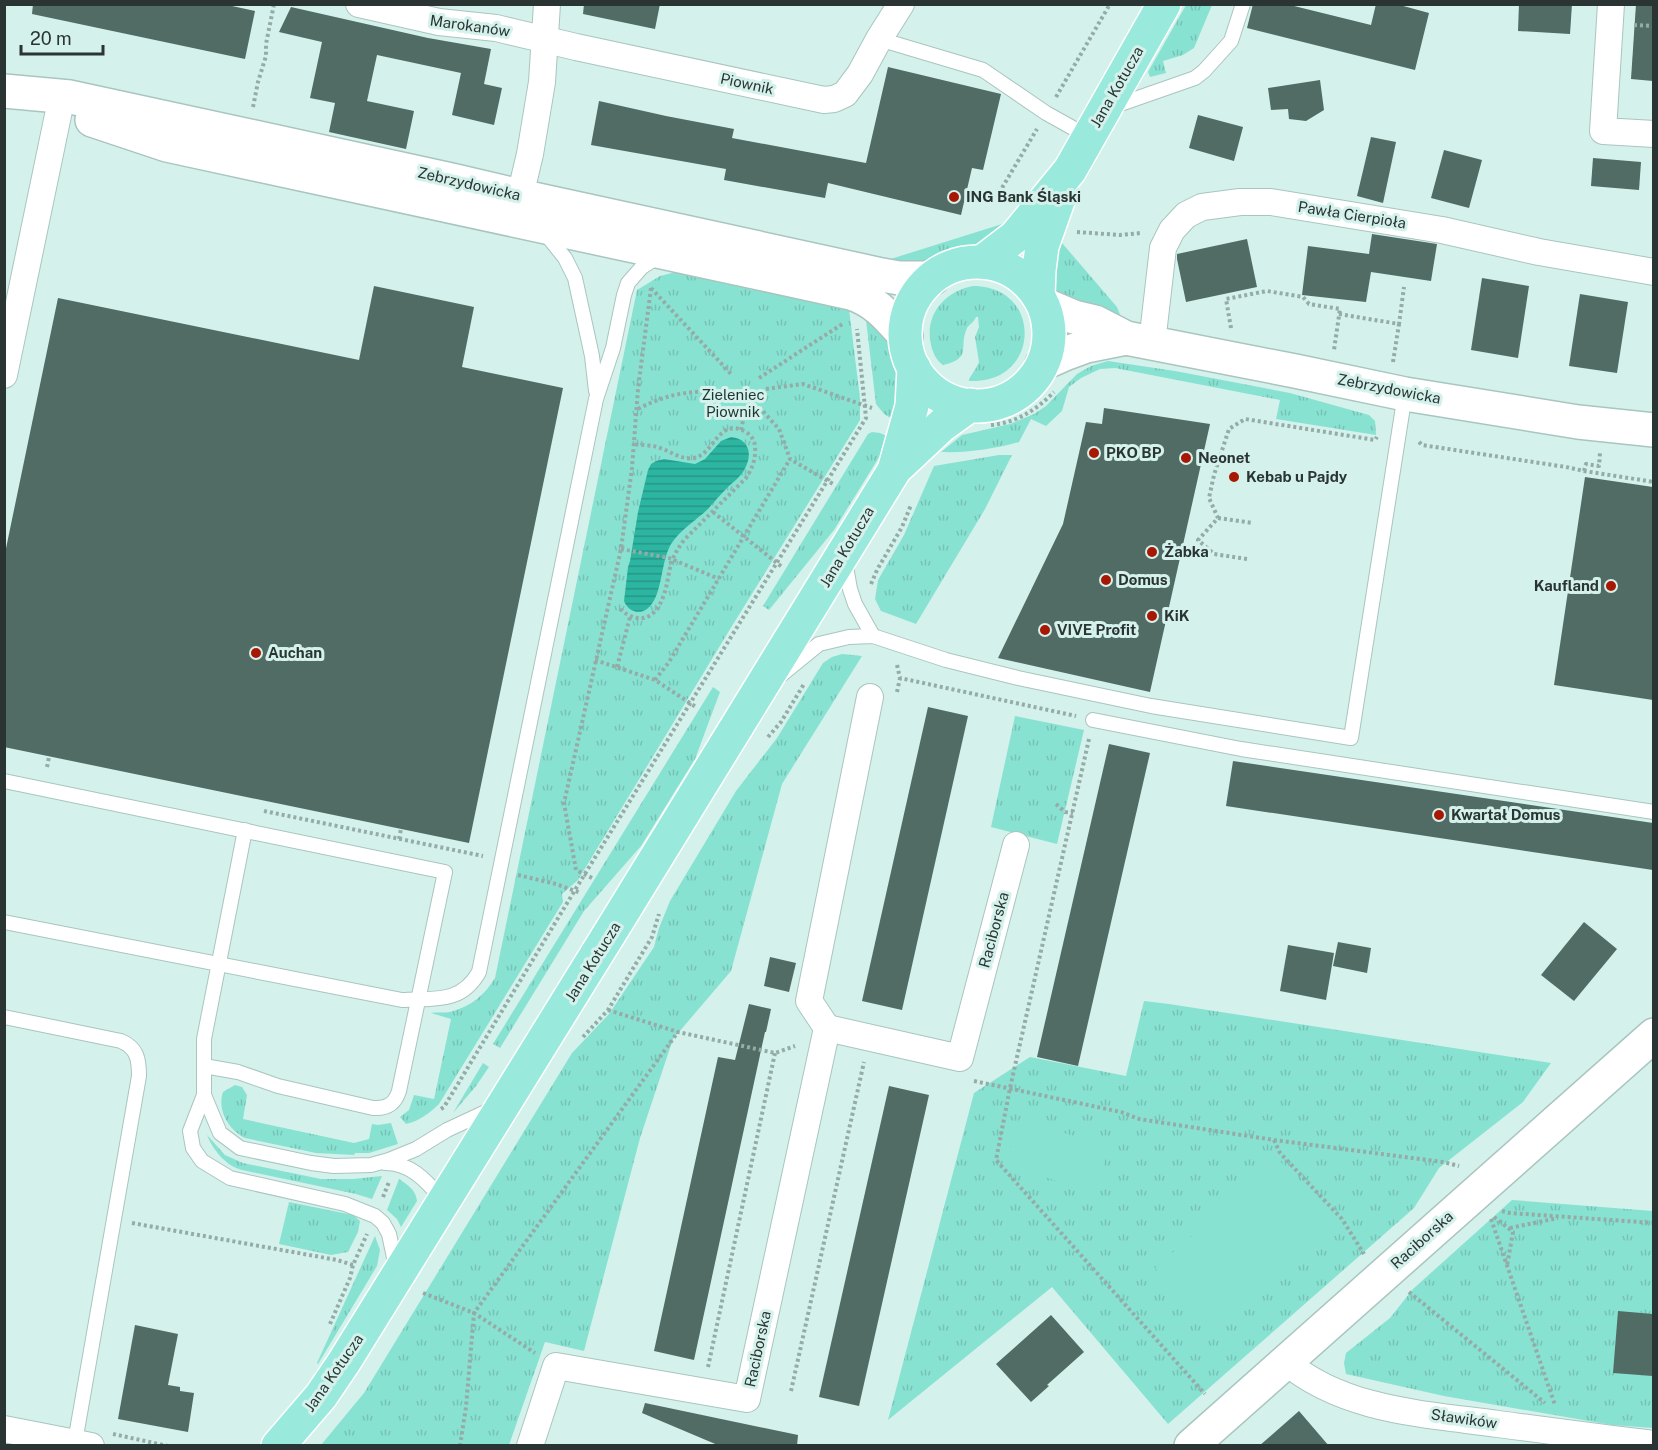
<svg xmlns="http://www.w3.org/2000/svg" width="1658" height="1450" viewBox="0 0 1658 1450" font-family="'Public Sans',sans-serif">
  <defs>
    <pattern id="grass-tufts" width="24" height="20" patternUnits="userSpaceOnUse" patternTransform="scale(1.5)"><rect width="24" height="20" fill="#88e2d2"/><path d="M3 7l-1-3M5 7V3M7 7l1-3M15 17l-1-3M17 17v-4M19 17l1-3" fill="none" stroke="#76c2b5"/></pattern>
    <pattern id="water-rules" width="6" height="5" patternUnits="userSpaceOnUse" patternTransform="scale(1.5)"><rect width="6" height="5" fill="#2cb6a2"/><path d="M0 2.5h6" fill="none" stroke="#269585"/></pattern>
  </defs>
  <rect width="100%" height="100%" fill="#d4f1eb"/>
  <!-- grass -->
  <g fill="url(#grass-tufts)">
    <path d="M1186 5H1212L1194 48 1183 55 1163 61 1166 73 1150 77 1148 72Z"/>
    <path d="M1018 219 976 246 948 251 924 262 878 263Z"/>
    <path d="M1056 236 1117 307 1121 317 1055 292 1052 284Z"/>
    <path d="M676 272 849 309 860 398V420L732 626 578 880 562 894 563 902 439 1104C430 1113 419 1121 406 1124L400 1117 409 1110 414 1095 434 1099 451 1019 431 1013C437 1012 444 1013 450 1012 470 1007 484 996 495 978L637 290 660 276Z"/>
    <path d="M973 286C1044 286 1041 385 969 381V379L976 368 979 362 975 337 979 327 978 317H976C974 322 970 324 967 328 958 348 973 358 943 365 936 360 933 353 931 345 924 315 945 291 973 286Z"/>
    <path d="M866 320 888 338 898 371 897 422 884 414 876 404Z"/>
    <path d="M1108 361 1175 371 1290 393 1369 415 1375 421 1376 435 1276 419 1280 400 1115 368 1100 369 1081 378 1069 387 1062 411 1046 426 1031 419 1019 442C993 449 968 453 941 452L962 435 1010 424 1034 414 1046 406 1077 374 1091 366Z"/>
    <path d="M872 432 880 433 891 438 834 530 769 610 763 606 868 434Z"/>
    <path d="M999 455H1012L985 509 916 624 881 611 875 599 878 580 904 535 934 466Z"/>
    <path d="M842 654 862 656 782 784 731 971 673 1039 640 1138 584 1351 545 1342 509 1445H321L364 1393 572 1053 609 1014 654 947 659 928 670 901 736 791 777 738 823 663 832 657Z"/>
    <path d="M713 687 720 692 695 759 641 846 584 911 500 1048 493 1044Z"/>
    <path d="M1015 716 1084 730 1057 844 991 827Z"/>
    <path d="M1144 1001 1169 1004 1551 1063 1523 1102 1439 1168 1414 1208 1168 1424 1052 1287 888 1420 974 1093 1030 1057 1126 1076Z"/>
    <path d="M483 1063 489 1067 476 1086 453 1113Z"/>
    <path d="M235 1085 242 1087 247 1095 243 1119 354 1143 369 1139 372 1124 378 1125 391 1123 398 1144 369 1153H355L354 1155 316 1153 245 1138C228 1129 217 1110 223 1092Z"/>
    <path d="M207 1135 225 1155 243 1163 321 1179H353L382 1176 372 1199 356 1194 242 1170C226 1166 213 1150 207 1135Z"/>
    <path d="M399 1179C408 1185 416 1190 417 1201L401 1227 397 1219 387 1210Z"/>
    <path d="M1512 1200 1653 1211V1428L1612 1425 1444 1396 1346 1374 1344 1363 1346 1353 1390 1318 1413 1289Z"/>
    <path d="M289 1202 353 1215 360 1221 358 1232 348 1252 331 1255 279 1244Z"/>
    <path d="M375 1236 380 1250 377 1266 318 1364 317 1363Z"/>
  </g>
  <!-- pitch -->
  <g fill="#88e2d2">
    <path d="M1020 1118 1109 1148 1094 1193 1005 1164Z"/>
    <path d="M1279 1160 1333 1222 1208 1330 1155 1268Z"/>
  </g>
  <!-- water -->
  <path fill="url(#water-rules)" d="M731 437C751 439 753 457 743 472 739 478 732 483 727 488 720 495 714 502 708 509 695 521 680 530 671 544 660 563 663 597 647 609 638 615 628 611 624 601L628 567 630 561 638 512 648 470 651 464 656 461 664 459 695 464 705 459 721 441Z"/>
  <!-- building -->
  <g fill="#516b65">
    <path d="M33 4H223L255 11 245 59 32 14Z"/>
    <path d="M584 4H660L655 29 583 14Z"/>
    <path d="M1253 4H1286L1371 25 1376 4H1396L1429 13 1415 70 1247 28Z"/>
    <path d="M1519 4H1572L1570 34 1518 31Z"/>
    <path d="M1636 4H1653V81L1631 79Z"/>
    <path d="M291 7 428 38 491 49 484 84 502 88 494 125 452 115 461 73 377 55 367 101 414 111 406 149 329 132 335 103 310 98 322 42 279 32Z"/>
    <path d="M888 67 1001 94 983 170 972 168 961 215 828 183 825 198 724 180 726 169 591 145 599 101 666 116 734 129 732 138 866 163Z"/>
    <path d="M1320 80 1324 110 1306 121 1289 119 1288 109 1271 110 1268 88Z"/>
    <path d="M1198 115 1243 127 1234 161 1189 148Z"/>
    <path d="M1371 137 1396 142 1383 203 1357 196Z"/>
    <path d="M1444 150 1482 160 1469 208 1431 198Z"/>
    <path d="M1593 158 1641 162 1639 190 1591 186Z"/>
    <path d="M1372 234 1437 244 1431 281 1371 272 1366 302 1302 295 1308 246 1369 254Z"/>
    <path d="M1247 239 1257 287 1186 302 1177 259V254Z"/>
    <path d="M1482 278 1529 286 1518 358 1471 350Z"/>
    <path d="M374 286 474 307 462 367 563 388 469 843 4 747V558L58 298 359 360Z"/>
    <path d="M1580 294 1628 302 1617 373 1569 366Z"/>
    <path d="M1104 408 1210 424 1150 692 998 658 1063 524 1086 422 1102 424Z"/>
    <path d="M1585 477 1653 487V700L1554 685Z"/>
    <path d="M928 707 968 716 902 1010 862 1001Z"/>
    <path d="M1109 744 1150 753 1078 1066 1037 1057Z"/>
    <path d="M1233 761 1653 823V870L1226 806Z"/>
    <path d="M1584 922 1617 949 1574 1001 1541 975Z"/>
    <path d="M1338 942 1371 948 1367 973 1333 966Z"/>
    <path d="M1288 945 1334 953 1326 1000 1280 991Z"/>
    <path d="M770 957 796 963 789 992 764 986Z"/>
    <path d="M749 1004 771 1009 766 1032H765L694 1360 654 1351 718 1057 735 1060Z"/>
    <path d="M889 1086 929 1095 859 1406 819 1397Z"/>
    <path d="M1618 1311 1653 1314V1376L1613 1373Z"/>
    <path d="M1051 1315 1084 1352 1047 1385 1049 1386 1031 1402 996 1364Z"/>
    <path d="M135 1325 178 1334 168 1385 180 1387V1391L194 1393 188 1432 118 1419Z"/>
    <path d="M645 1403 798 1435 797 1446H720L642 1413Z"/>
    <path d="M1299 1411 1329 1446H1259Z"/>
  </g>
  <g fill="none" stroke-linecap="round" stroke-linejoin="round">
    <!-- service casing -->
    <g stroke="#a9c5bf" stroke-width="16">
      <g id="service">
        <path d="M879 39 983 70 1046 113 1089 137"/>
        <path d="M1112 107 1195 78 1204 71 1231 41 1243 4"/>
        <path d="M545 233 565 258 575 278 592 356 596 391"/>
        <path d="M845 561 850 589 855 604 873 636"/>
        <path d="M781 675 819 644 849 637 873 636 946 660 1018 678 1151 706 1351 738 1405 394"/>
        <path d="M1093 720 1241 749 1654 812"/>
        <path d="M4 781 445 872 399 1091C395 1104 387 1109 373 1108L278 1086 238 1072 204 1066"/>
        <path d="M245 830 204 1039V1095L190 1131 193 1148 202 1161 230 1178 345 1204 375 1216 383 1223 389 1234 396 1267"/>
        <path d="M4 922 402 1000C434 998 461 1004 479 972L596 399 613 348 624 295 628 283 642 267 659 256"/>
        <path d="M4 1017 121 1041C137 1048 139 1059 139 1076L75 1442"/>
        <path d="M204 1095 220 1133 240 1148 311 1163 334 1166 371 1165 389 1160 416 1149 447 1130 492 1109"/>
        <path d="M385 1163C412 1163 427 1182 444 1201"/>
      </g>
    </g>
    <!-- minor casing -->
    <g stroke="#a9c5bf" stroke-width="28">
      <g id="minor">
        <path d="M359 4 439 22 496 28 576 47 824 100 834 99 845 94 860 74 879 39 901 4"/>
        <path d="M1611 4 1603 131 1654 134"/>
        <path d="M520 196 530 154 542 82 547 4"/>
        <path d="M1152 343 1163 248 1172 230 1186 215 1202 207 1240 202H1271L1442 230 1539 252 1654 272"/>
        <path d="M4 375 62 96"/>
        <path d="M827 1028 960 1058 1016 845"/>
        <path d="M1285 1361C1343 1411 1426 1414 1498 1424 1550 1431 1602 1438 1654 1444"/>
        <path d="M4 1429 91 1446"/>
        <path d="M530 1446 556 1366 747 1399 827 1028 809 1001 870 697"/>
      </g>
    </g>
    <!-- tertiary casing -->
    <g stroke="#a9c5bf" stroke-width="36">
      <g id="tertiary">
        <path d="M4 91 70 97 452 180 520 196 882 275 899 278H933"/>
        <path d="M92 120 167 145 851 293C876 301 889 318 906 337"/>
        <path d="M1043 304 1074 317 1095 322 1126 338 1295 371 1405 394 1578 422 1654 430"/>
        <path d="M1042 364 1067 353 1086 346 1126 338"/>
        <path d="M1191 1446 1654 1035"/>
      </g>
    </g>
    <!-- primary casing -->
    <g stroke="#fff" stroke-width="36">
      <g id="primary">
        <path d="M982 262 1016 236 1070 170 1164 4"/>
        <circle cx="977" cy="334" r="72"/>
        <path d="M1038 295 1039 270 1042 246 1059 198"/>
        <path d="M895 467 912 406 914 368"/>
        <path d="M278 1446 321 1396 344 1362 616 923 895 469 942 425 970 405"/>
      </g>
    </g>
    <!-- path -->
    <g stroke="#95aba7" stroke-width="4" stroke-dasharray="3 3" stroke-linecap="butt">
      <path d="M1634 25 1654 26"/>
      <path d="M1056 97 1110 4"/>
      <path d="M253 107 258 82 266 56V44L274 4"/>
      <path d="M996 198 1037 129"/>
      <path d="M1077 232 1120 235 1141 233"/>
      <path d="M651 288 732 375"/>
      <path d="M1339 314 1399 324 1404 287"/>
      <path d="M1231 328 1226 299 1267 291 1303 297 1309 304 1340 309 1334 350"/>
      <path d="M1393 362 1399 324"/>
      <path d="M759 378 844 323"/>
      <path d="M766 389 803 384 872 408"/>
      <path d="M759 407 779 429 790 459 833 484"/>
      <path d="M638 409C668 393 693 390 726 392"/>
      <path d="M991 425C1016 423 1036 410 1054 392"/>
      <path d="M741 430 746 407"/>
      <path d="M1419 442 1422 445 1566 467 1584 471 1654 482"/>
      <path d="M1584 471 1586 464 1599 466 1600 453"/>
      <path d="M713 512 782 567"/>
      <path d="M1218 518 1253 523"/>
      <path d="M621 549 669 558 719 579"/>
      <path d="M1247 559 1214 554 1198 540 1218 518 1209 498 1214 475 1229 429 1245 419 1375 440 1377 437"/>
      <path d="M871 584 877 570 902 527 911 505"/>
      <path d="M620 609C638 625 655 620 663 597 668 585 668 572 672 561 675 553 679 547 684 540L746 478C751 470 755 462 755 452 756 443 753 437 746 432 718 416 714 456 693 458 680 460 669 450 657 447 650 445 642 445 634 444"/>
      <path d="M595 660 655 680 696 707"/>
      <path d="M897 665 900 678 1076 716"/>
      <path d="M617 667 630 617"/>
      <path d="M655 680 669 662 790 459"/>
      <path d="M897 692 900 678"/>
      <path d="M768 737 781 722 804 684"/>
      <path d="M1089 739 1010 1088 996 1160 1205 1394"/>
      <path d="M47 767 49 757"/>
      <path d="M1056 804 1065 812 1073 813"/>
      <path d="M264 811 483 856"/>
      <path d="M399 839 401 829"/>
      <path d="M518 875 556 884 581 893"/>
      <path d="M592 878 576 870 564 803 621 549 632 468 638 389 651 288"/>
      <path d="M608 1010 678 1032 775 1053 795 1046"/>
      <path d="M583 1037 608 1010 652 937 659 914"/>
      <path d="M974 1081 1121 1112 1139 1119 1274 1140 1443 1162 1459 1166"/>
      <path d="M441 1109 444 1107 575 890 866 418 857 329"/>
      <path d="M1274 1140 1280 1153 1342 1219 1364 1254"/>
      <path d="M383 1197 389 1182"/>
      <path d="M1502 1211 1510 1213 1654 1223"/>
      <path d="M1494 1217 1513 1232 1507 1266"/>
      <path d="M1491 1219 1555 1405"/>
      <path d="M132 1223 337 1260 353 1265"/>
      <path d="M1510 1228 1558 1218"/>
      <path d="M1409 1292 1545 1403"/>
      <path d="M423 1293 474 1313 535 1353"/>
      <path d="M330 1324 350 1278 353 1265 367 1234"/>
      <path d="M708 1367 775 1053"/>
      <path d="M791 1391 864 1062"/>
      <path d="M113 1434 168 1446"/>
      <path d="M460 1446 466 1407 474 1313 678 1032"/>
    </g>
    <!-- service -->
    <use href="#service" stroke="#fff" stroke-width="14"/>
    <!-- minor -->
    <use href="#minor" stroke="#fff" stroke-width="26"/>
    <!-- tertiary -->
    <use href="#tertiary" stroke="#fff" stroke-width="33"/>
    <!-- primary -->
    <use href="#primary" stroke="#99e9dc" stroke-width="33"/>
  </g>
  <!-- markers -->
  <g fill="#a81703" stroke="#d4f1eb" stroke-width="2">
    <circle cx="954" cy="197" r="6"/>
    <circle cx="1094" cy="453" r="6"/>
    <circle cx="1186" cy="458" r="6"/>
    <circle cx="1234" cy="477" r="6"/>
    <circle cx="1152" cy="552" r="6"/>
    <circle cx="1106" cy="580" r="6"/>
    <circle cx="1611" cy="586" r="6"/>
    <circle cx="1152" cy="616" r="6"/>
    <circle cx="1045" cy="630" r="6"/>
    <circle cx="256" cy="653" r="6"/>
    <circle cx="1439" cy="815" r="6"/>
  </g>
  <g text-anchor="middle" stroke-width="6" stroke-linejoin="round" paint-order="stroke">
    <!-- street labels -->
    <g font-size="15" fill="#2a3533" stroke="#d4f1eb">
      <text transform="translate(470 26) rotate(8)" y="5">Marokanów</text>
      <text transform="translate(747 84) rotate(12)" y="5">Piownik</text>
      <text transform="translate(1117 87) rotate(-60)" y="5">Jana Kotucza</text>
      <text transform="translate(469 184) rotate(13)" y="5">Zebrzydowicka</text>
      <text transform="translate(1352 215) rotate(9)" y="5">Pawła Cierpioła</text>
      <text transform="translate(1389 389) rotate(11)" y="5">Zebrzydowicka</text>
      <text transform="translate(847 547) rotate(-59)" y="5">Jana Kotucza</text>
      <text transform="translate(994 930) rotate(-75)" y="5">Raciborska</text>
      <text transform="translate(593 962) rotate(-58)" y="5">Jana Kotucza</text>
      <text transform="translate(1422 1240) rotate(-42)" y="5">Raciborska</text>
      <text transform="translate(758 1349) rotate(-78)" y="5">Raciborska</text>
      <text transform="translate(334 1373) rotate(-55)" y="5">Jana Kotucza</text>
      <text transform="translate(1464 1419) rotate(8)" y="5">Sławików</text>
    </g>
    <!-- poi labels -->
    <g font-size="15" font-weight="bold" fill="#2a3533" stroke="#d4f1eb" text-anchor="start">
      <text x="966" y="202">ING Bank Śląski</text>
      <text x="1106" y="458">PKO BP</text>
      <text x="1198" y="463">Neonet</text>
      <text x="1246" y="482">Kebab u Pajdy</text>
      <text x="1164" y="557">Żabka</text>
      <text x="1118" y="585">Domus</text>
      <text x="1599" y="591" text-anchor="end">Kaufland</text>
      <text x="1164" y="621">KiK</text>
      <text x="1057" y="635">VIVE Profit</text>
      <text x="268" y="658">Auchan</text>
      <text x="1451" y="820">Kwartał Domus</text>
    </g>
    <!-- park labels -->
    <g font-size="15" fill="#1f3531" stroke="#d4f1eb">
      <text x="733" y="400">Zieleniec<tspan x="733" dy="17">Piownik</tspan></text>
    </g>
  </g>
  <!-- border -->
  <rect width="1658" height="1450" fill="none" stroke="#2a3533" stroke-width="12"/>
  <!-- scale -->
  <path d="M21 45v9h82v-9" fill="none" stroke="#2a3533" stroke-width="3"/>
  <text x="30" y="45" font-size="18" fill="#2a3533" stroke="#d4f1eb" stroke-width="4.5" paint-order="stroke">20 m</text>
</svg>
